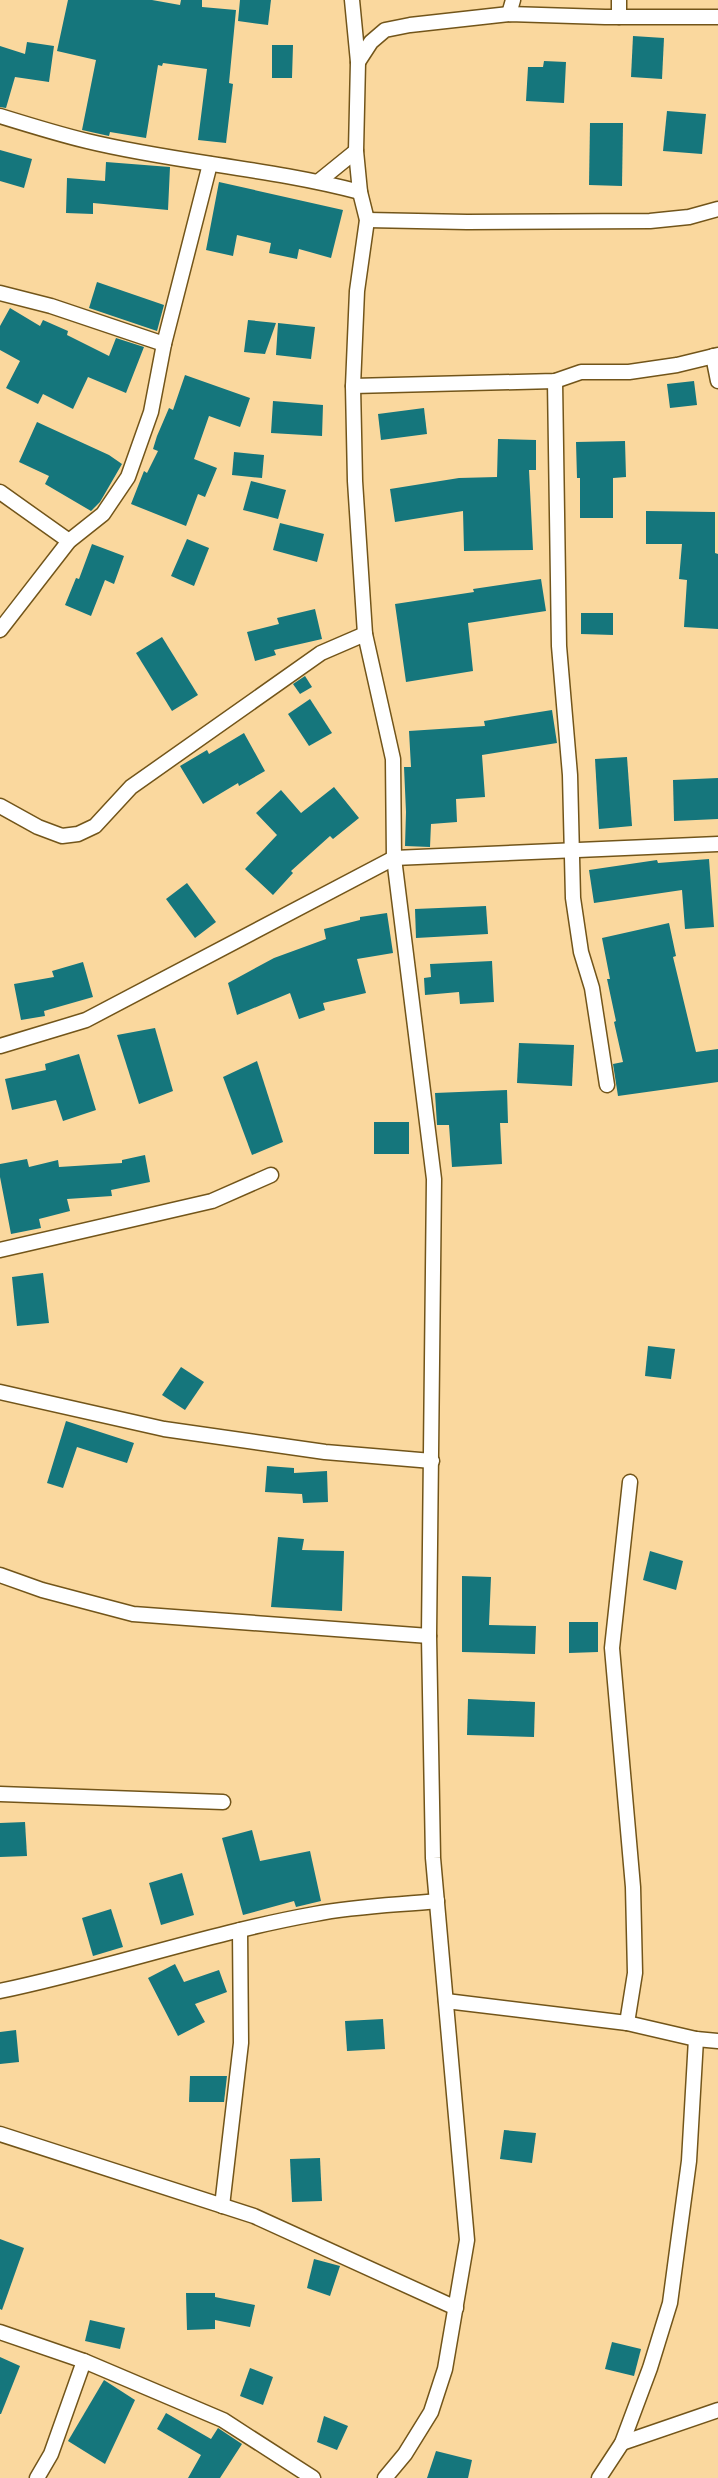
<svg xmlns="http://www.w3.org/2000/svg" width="718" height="2478" viewBox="0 0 718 2478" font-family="'Public Sans',sans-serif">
  <rect width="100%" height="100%" fill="#fad89e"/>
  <!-- building -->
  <g fill="#15767c">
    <path d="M68 0H152L180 5 181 0H202V7L236 10 229 83 233 84 226 143 198 140 207 69 163 63 162 66 158 65 146 138 110 132 109 136 82 130 96 60 57 51Z"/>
    <path d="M240 0H271L268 25 238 21Z"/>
    <path d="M633 36 664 38 662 79 631 77Z"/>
    <path d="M27 42 54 46 49 82 15 77 6 108 0 107V46L25 54Z"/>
    <path d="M272 45H293L292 78H272Z"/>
    <path d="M544 61 566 62 564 103 526 101 528 67H543Z"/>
    <path d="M667 111 706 114 702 154 663 151Z"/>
    <path d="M590 123H623L622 186 589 185Z"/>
    <path d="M0 150 32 159 24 188 0 181Z"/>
    <path d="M106 162 170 167 168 210 93 203V214L66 213 67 178 105 181Z"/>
    <path d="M219 182 343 210 331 258 299 249 297 259 269 253 271 243 237 235 233 256 206 250Z"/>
    <path d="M97 282 164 305 157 331 89 308Z"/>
    <path d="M10 308 40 326 43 320 68 331 67 335 109 356 116 338 144 347 126 393 88 377 73 409 43 394 38 404 6 388 20 361 0 350V326Z"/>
    <path d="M248 320 276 323 265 354 244 352Z"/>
    <path d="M278 323 315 327 311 359 276 355Z"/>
    <path d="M185 375 250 398 240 427 209 416 194 459 217 468 205 497 198 494 186 526 131 504 142 476 144 471 147 473 158 451 153 449 157 436 169 408 173 410Z"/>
    <path d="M694 381 697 405 670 408 667 384Z"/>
    <path d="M273 401 323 405 322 436 271 433Z"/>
    <path d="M424 408 427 434 381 440 378 414Z"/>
    <path d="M37 422 109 455 122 464 100 502 91 511 45 484 49 476 19 462Z"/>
    <path d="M498 439 536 440V470H529L533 550 464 551 463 511 395 522 390 489 459 478 497 477Z"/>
    <path d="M625 441 626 477 613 478V518H580V478H577L576 442Z"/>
    <path d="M234 452 264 455 262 478 232 475Z"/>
    <path d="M251 481 286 490 278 519 243 510Z"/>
    <path d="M646 511 715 512V553L718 554V629L684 627 687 580 679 579 682 544H646Z"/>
    <path d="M280 523 324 534 317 562 273 550Z"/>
    <path d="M187 539 209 548 194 586 171 576Z"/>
    <path d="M92 544 124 556 114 584 105 580 91 616 65 605 76 578 79 579Z"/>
    <path d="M541 579 546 611 468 623 473 671 406 682 395 604 474 592 473 589Z"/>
    <path d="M315 609 322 639 274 650 276 655 255 661 247 632 279 624 277 618Z"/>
    <path d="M581 613H613V635L581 634Z"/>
    <path d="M162 637 198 695 172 711 136 653Z"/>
    <path d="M305 676 312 687 300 694 293 684Z"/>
    <path d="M310 699 332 733 309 746 288 714Z"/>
    <path d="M552 710 557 743 482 755 485 797 456 799 457 822 431 824 430 847 405 846 406 812 404 767H411L409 731 485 726 484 721Z"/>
    <path d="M244 733 265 771 239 786 238 783 203 804 180 766 207 750 209 754Z"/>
    <path d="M627 757 632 826 599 829 595 759Z"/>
    <path d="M718 778V819L674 821 673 780Z"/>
    <path d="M334 787 359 818 333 839 330 836 291 871 293 873 273 895 245 869 277 835 256 813 281 790 301 813Z"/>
    <path d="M709 859 714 927 685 929 682 890 594 903 589 870 657 860 658 863Z"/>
    <path d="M187 883 216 922 195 938 166 899Z"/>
    <path d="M486 906 488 934 416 938 415 909Z"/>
    <path d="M387 913 393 953 357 959 366 993 323 1003 325 1010 299 1019 290 993 237 1015 228 983 274 958 326 939 324 929 360 920V917Z"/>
    <path d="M669 923 676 956 673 957 696 1052 718 1049V1082L618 1096 613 1064 623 1062 614 1022 616 1021 607 979H610L602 938Z"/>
    <path d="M492 961 494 1002 460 1004 459 992 425 995 424 978 431 977 430 964Z"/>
    <path d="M83 962 93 997 44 1011 45 1016 21 1020 14 984 54 977 52 971Z"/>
    <path d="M155 1028 173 1091 139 1104 117 1035Z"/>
    <path d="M519 1043 574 1045 572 1086 517 1083Z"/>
    <path d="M79 1054 96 1110 63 1121 56 1100 12 1110 5 1079 46 1070 45 1064Z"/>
    <path d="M257 1061 283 1142 252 1155 223 1077Z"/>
    <path d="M507 1090 508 1123H500L502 1164 452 1167 449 1125H437L435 1093Z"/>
    <rect x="374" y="1122" width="35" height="32"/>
    <path d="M145 1155 150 1182 111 1190 112 1196 67 1199 70 1211 39 1219 41 1228 11 1234 0 1177V1164L27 1159 29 1167 58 1160 59 1167 122 1163V1160Z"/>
    <path d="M43 1273 49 1323 17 1326 12 1277Z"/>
    <path d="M648 1346 675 1349 671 1379 645 1376Z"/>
    <path d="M181 1367 204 1382 185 1410 162 1395Z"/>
    <path d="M66 1421 134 1443 127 1463 77 1447 63 1488 47 1483Z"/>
    <path d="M267 1466 294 1468V1473L327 1471 328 1502 303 1503 302 1494 265 1492Z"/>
    <path d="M278 1537 304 1539 302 1550 344 1551 342 1611 271 1607Z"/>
    <path d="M650 1551 683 1561 676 1590 643 1580Z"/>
    <path d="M462 1576 491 1577 489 1625 536 1626 535 1654 462 1652Z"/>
    <path d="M569 1622H598V1652L569 1653Z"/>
    <path d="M468 1699 535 1702 534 1737 467 1735Z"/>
    <path d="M25 1822 27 1856 0 1857V1823Z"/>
    <path d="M252 1830 260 1861 310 1851 321 1901 296 1907 294 1901 243 1915 222 1838Z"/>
    <path d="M182 1873 194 1915 161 1925 149 1883Z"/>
    <path d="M111 1909 123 1947 93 1956 82 1918Z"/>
    <path d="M175 1964 184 1982 219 1970 227 1992 195 2004 205 2022 178 2036 148 1978Z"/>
    <path d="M383 2019 385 2049 347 2051 345 2021Z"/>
    <path d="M16 2030 19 2062 0 2064V2032Z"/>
    <path d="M190 2076H227L224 2102H189Z"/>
    <path d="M504 2130 536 2133 532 2163 500 2159Z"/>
    <path d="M320 2158 322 2201 292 2202 290 2159Z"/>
    <path d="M0 2239 24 2248 2 2310 0 2309Z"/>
    <path d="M314 2259 340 2266 330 2296 307 2288Z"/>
    <path d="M186 2293H215V2297L255 2305 250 2327 215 2320V2329L187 2330Z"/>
    <path d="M90 2320 125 2328 120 2349 85 2341Z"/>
    <path d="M612 2342 641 2349 634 2376 605 2369Z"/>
    <path d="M0 2357 20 2366 1 2414H0Z"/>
    <path d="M250 2368 273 2377 263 2405 240 2396Z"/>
    <path d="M104 2380 135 2400 105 2464 68 2441Z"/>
    <path d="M166 2413 211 2439 218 2428 242 2444 220 2478H188L201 2455 157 2429Z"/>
    <path d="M324 2416 348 2426 337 2450 317 2442Z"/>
    <path d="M436 2451 472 2460 468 2478H427Z"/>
  </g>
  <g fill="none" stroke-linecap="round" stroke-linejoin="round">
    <!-- minor casing -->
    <g stroke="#72551a" stroke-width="17">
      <g id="minor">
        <path d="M352 0 358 62 356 151 360 192 367 220 357 291 353 386 355 481 365 634 393 759 394 858 434 1179 429 1636 433 1858 467 2240 445 2369 431 2412 405 2454 385 2478"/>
        <path d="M509 14 513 0"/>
        <path d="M619 17V0"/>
        <path d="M358 62 371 42 385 30 410 25 509 14 605 17H718"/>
        <path d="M0 116C29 125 58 134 87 141 177 163 270 168 360 192"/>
        <path d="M319 181 356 151"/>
        <path d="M367 220 467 222 650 221 689 217 718 209"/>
        <path d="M0 293 51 306 164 344"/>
        <path d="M713 356 718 381"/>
        <path d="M555 381 559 646 570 775 573 898 581 952 592 988 607 1085"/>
        <path d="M353 386 555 381 581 372H629L677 365 718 355"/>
        <path d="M0 492 69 541"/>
        <path d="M0 630 69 541 103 514 128 477 151 412 164 344 210 164"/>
        <path d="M0 806 38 827 62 836 78 834 95 826 131 787 321 653 365 634"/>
        <path d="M0 1046 86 1020 394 858 718 844"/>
        <path d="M0 1250 212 1201 271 1175"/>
        <path d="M0 1392 164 1429 325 1452 432 1461"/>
        <path d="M0 1575 42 1590 133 1614 429 1636"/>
        <path d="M0 1794 223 1802"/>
        <path d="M0 1991C106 1969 209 1933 315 1914 355 1906 397 1905 437 1901"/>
        <path d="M446 2001 627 2023 696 2039 718 2041"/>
        <path d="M627 2023 635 1973 633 1887 612 1648 630 1482"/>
        <path d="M0 2134 254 2216 456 2308"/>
        <path d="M222 2206 241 2043 240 1930"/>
        <path d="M0 2332 84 2361 223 2420 313 2478"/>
        <path d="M622 2443 718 2410"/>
        <path d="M37 2478 51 2454 84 2361"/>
        <path d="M599 2478 622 2443 650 2368 670 2303 689 2161 696 2039"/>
      </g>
    </g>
    <!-- minor -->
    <use href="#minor" stroke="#fff" stroke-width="14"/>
  </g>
</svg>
